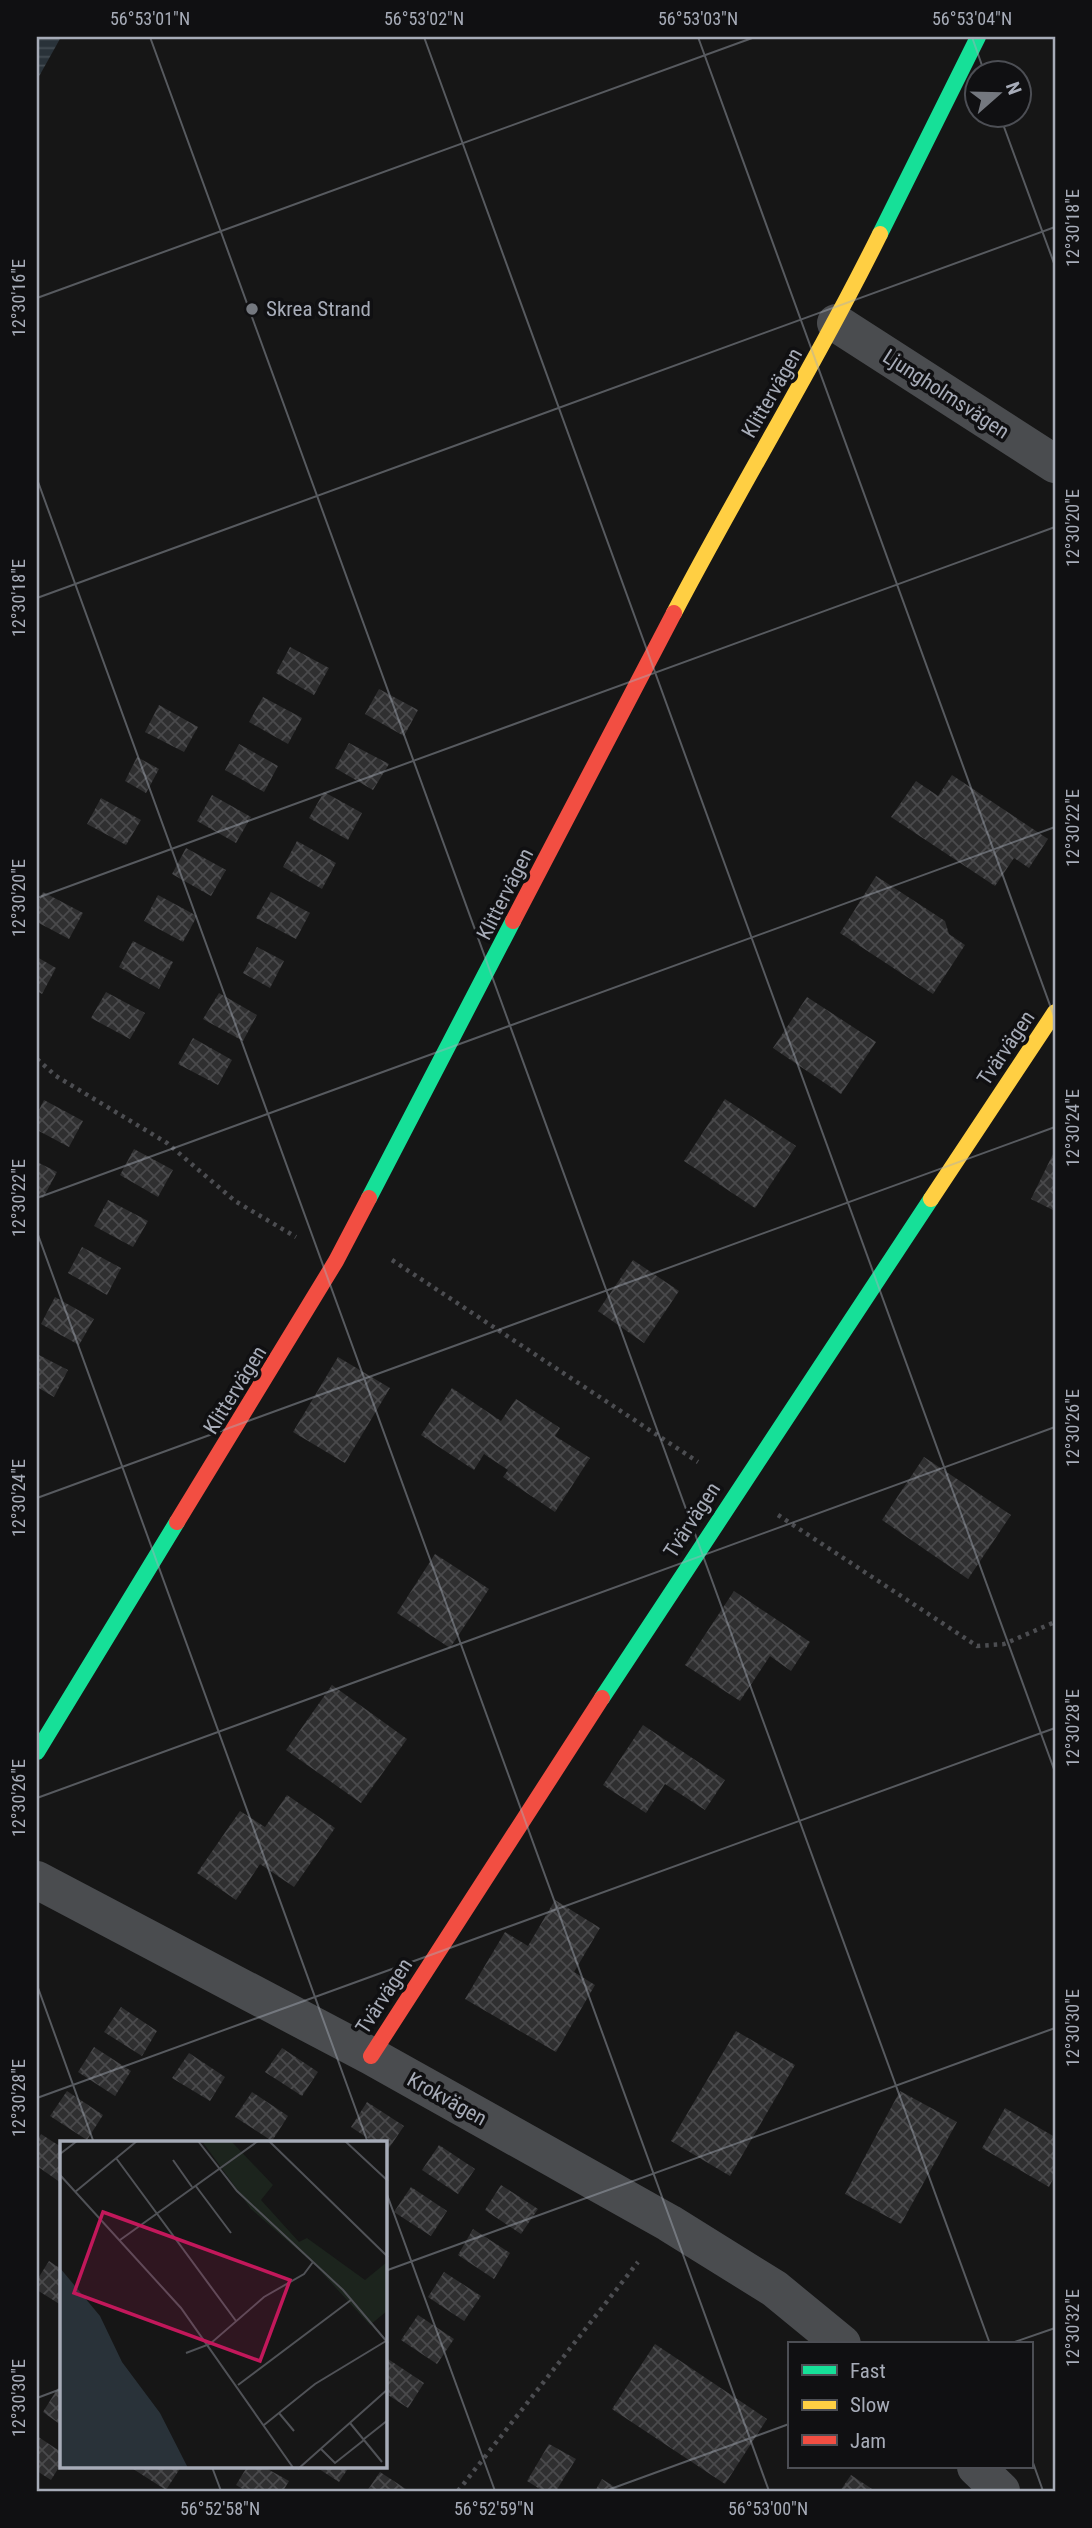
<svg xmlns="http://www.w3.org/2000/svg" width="1092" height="2528" viewBox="0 0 1092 2528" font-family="'Roboto Condensed',sans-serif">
  <defs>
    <pattern id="water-rules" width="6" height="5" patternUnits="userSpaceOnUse" patternTransform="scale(1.75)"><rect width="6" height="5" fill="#293239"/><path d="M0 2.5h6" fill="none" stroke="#454d54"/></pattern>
    <pattern id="building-cross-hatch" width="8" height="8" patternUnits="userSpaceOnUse" patternTransform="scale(1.75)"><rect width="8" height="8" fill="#2f2f30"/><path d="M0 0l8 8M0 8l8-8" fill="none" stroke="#4a4a4c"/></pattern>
  </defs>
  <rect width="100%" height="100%" fill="#161616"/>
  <!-- water -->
  <path fill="url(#water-rules)" d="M37 37H61L37 80Z"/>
  <!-- building -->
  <g fill="url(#building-cross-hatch)">
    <path d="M290 647 329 668 314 695 276 673Z"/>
    <path d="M379 689 418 710 404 736 365 714Z"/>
    <path d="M263 697 302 718 288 744 249 722Z"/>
    <path d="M159 705 198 727 184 752 145 732Z"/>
    <path d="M349 743 389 764 373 790 335 768Z"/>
    <path d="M239 744 278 766 264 792 225 770Z"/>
    <path d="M137 757 159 769 146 793 125 781Z"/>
    <path d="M952 775 1048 839 1029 868 1014 858 995 886 891 817 916 781 938 796Z"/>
    <path d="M324 792 362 813 348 840 309 818Z"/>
    <path d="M212 795 251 817 236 843 197 821Z"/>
    <path d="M101 798 141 820 126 845 87 824Z"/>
    <path d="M297 841 336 863 322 889 283 867Z"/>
    <path d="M186 848 226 870 211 896 172 874Z"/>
    <path d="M876 876 945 921 949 934 965 945 933 994 840 933Z"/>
    <path d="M43 892 83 913 69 939 37 922V904Z"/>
    <path d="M271 892 310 913 296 939 256 918Z"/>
    <path d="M158 895 197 916 183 942 144 921Z"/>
    <path d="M133 941 173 962 159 989 119 967Z"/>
    <path d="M257 947 284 961 270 988 243 973Z"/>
    <path d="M37 957 56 968 42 994 37 991Z"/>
    <path d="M106 992 145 1013 130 1039 91 1018Z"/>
    <path d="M219 993 257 1015 243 1041 203 1019Z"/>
    <path d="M807 997 876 1042 841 1094 773 1048Z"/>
    <path d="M193 1038 232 1060 218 1085 178 1064Z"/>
    <path d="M725 1099 796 1146 755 1208 684 1161Z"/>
    <path d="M44 1100 83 1121 69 1147 37 1130V1114Z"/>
    <path d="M134 1149 173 1170 158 1197 120 1175Z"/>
    <path d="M1055 1150V1211L1031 1199Z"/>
    <path d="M37 1162 57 1172 43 1198 37 1195Z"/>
    <path d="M108 1200 148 1221 133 1247 94 1226Z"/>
    <path d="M82 1247 121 1268 107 1295 68 1273Z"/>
    <path d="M633 1260 679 1291 644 1343 598 1311Z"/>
    <path d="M55 1297 94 1319 79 1345 41 1324Z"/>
    <path d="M37 1354 68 1370 54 1397 37 1387Z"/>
    <path d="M338 1357 390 1388 345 1463 293 1432Z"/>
    <path d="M452 1388 501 1421 516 1399 560 1428 555 1436 590 1458 555 1512 503 1477 508 1470 484 1454 474 1470 421 1435Z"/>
    <path d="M924 1457 1011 1515 968 1579 882 1520Z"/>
    <path d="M435 1554 489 1589 450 1648 397 1613Z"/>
    <path d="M734 1591 810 1642 791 1671 770 1656 740 1701 685 1665Z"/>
    <path d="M332 1685 407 1739 361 1803 286 1750Z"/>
    <path d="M643 1725 725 1780 705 1810 665 1784 646 1813 603 1785Z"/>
    <path d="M287 1795 335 1828 294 1887 260 1864 236 1900 197 1873 240 1811 265 1827Z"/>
    <path d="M555 1900 600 1928 574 1972 595 1985 556 2052 465 1999 505 1932 528 1946Z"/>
    <path d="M121 2007 157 2031 142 2056 104 2032Z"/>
    <path d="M736 2031 795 2065 730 2176 671 2141Z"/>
    <path d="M94 2047 131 2071 115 2096 78 2072Z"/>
    <path d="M282 2048 318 2072 302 2096 265 2072Z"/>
    <path d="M189 2053 225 2077 210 2101 172 2078Z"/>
    <path d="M67 2091 103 2115 87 2140 50 2116Z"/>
    <path d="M900 2091 957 2122 901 2224 845 2194Z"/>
    <path d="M252 2092 288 2116 272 2141 235 2117Z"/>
    <path d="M367 2102 404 2126 387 2151 385 2143H375L351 2127Z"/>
    <path d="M1005 2108 1055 2137V2175L1049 2187 982 2148Z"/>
    <path d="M41 2134 61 2147V2183L37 2166V2141Z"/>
    <path d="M439 2145 475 2169 458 2194 422 2170Z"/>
    <path d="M501 2185 538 2209 521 2234 485 2210Z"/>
    <path d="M411 2187 447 2211 431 2236 394 2212Z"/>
    <path d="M473 2229 510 2253 494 2279 458 2255Z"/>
    <path d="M49 2261 61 2269V2305L37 2290V2280Z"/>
    <path d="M444 2272 481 2296 464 2321 428 2297Z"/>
    <path d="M418 2315 454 2339 437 2364 401 2340Z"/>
    <path d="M655 2344 767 2419 725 2484 612 2409Z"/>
    <path d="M388 2359 424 2383 408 2408 385 2393V2364Z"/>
    <path d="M58 2388 61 2389V2425L43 2412Z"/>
    <path d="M37 2436 61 2452V2464L51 2480 37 2471Z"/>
    <path d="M549 2444 576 2459 556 2491H543L527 2481Z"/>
    <path d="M130 2467H181L166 2490Z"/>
    <path d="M247 2467H264L289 2481 283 2491H246L236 2485Z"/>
    <path d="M316 2467H349L339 2482Z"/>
    <path d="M380 2472 409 2491H367Z"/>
    <path d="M851 2475 875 2491H840Z"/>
    <path d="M602 2479 621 2491H595Z"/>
  </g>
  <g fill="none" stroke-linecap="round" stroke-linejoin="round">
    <!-- path -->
    <g stroke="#4c4d51" stroke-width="4.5" stroke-dasharray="3.5 5" stroke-linecap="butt">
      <path d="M37 1059 56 1076 167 1143 235 1201 296 1237"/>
      <path d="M392 1260 698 1462"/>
      <path d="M778 1515 977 1646 1004 1644 1055 1622"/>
      <path d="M458 2491 638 2262"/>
    </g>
    <!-- street -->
    <g stroke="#4a4c4f" stroke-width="38">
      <path d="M836 323 1055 464"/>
      <path d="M37 1880 371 2056 669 2223 775 2289 842 2344"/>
      <path d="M976 2467 1001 2491"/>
    </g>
    <!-- fast -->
    <g stroke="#16e098" stroke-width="16">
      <path d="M880 234 978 37"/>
      <path d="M369 1198 513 921"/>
      <path d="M602 1698 931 1199"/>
      <path d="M37 1752 177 1522"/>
    </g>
    <!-- slow -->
    <g stroke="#ffcf43" stroke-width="16">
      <path d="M674 613C741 485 816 363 880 234"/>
      <path d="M931 1199 1055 1012"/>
    </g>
    <!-- jam -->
    <g stroke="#f24e42" stroke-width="16">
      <path d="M513 921 674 613"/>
      <path d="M177 1522 336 1261 369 1198"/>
      <path d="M371 2056 602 1698"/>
    </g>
  </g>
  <!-- ticks -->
  <path fill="none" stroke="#a7acb8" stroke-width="2" stroke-opacity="0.45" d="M150 37 990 2344M424 37 1055 1772M698 37 1055 1019M972 37 985 74M1000 116 1055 266M37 298 755 37M37 479 769 2491M37 598 1055 227M37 898 1055 527M37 1198 1055 827M37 1232 368 2143M37 1498 1055 1127M37 1798 1055 1427M37 1985 94 2143M37 2098 1055 1728M385 2189 495 2491M385 2271 1055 2028M1009 2344 1055 2328M37 2398 61 2389M1031 2457 1043 2491M212 2467 221 2491M605 2491 789 2424"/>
  <!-- markers -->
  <circle fill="#74787f" stroke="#101012" stroke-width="2.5" cx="252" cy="309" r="7"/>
  <g text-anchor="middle" stroke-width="7" stroke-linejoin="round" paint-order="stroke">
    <!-- poi labels -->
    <g font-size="21" fill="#a7acb8" stroke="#101012" text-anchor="start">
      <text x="266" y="316">Skrea Strand</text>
    </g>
    <!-- street labels -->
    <g font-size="21" fill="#a7acb8" stroke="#101012">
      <text transform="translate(772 393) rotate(-60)" y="7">Klittervägen</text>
      <text transform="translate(946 394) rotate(33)" y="7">Ljungholmsvägen</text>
      <text transform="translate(505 894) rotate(-63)" y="7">Klittervägen</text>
      <text transform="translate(1006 1048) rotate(-56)" y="7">Tvärvägen</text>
      <text transform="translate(235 1390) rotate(-58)" y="7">Klittervägen</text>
      <text transform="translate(692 1520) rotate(-57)" y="7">Tvärvägen</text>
      <text transform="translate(384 1996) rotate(-57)" y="7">Tvärvägen</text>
      <text transform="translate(447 2099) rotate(29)" y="7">Krokvägen</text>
    </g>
  </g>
  <!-- overview -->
  <g transform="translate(60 2141)">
    <rect width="327" height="327" fill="#161616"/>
    <path d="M142 0H171L213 44 201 59 239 101 247 97 305 139 327 121V170L310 184 254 123 191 68Z" fill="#1c241d"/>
    <path d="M0 127 40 175 62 221 100 272 128 327H0Z" fill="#293239"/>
    <path fill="none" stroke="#505257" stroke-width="2" d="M138 0 177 50 283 149 328 202M209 0 328 116M285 0 328 40M0 13 17 0M56 17 176 180M113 19 132 46M0 34 121 167 234 328M135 44 171 92M15 51 77 0M60 99 198 0M126 212 150 203 204 156 244 133 253 121M178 244 291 159M219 272 234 290M290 282 322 321M204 284 255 243 326 200M304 298 328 279M261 308 275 322 304 299M238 328 328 248"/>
    <path fill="#c2185b" fill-opacity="0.15" stroke="#c2185b" stroke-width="3.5" d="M43 71 230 139 200 220 14 152Z"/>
    <rect width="327" height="327" fill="none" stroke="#a7acb8" stroke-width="3.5"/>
  </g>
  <!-- border -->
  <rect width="1092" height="2528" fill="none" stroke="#101012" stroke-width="77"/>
  <!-- legend -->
  <rect x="788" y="2342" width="245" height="126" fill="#101012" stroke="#4c4e54" stroke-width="2"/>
  <rect x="802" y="2365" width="35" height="10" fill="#16e098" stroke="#4c4e54" stroke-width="2"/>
  <text x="850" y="2378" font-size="21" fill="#a7acb8">Fast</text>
  <rect x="802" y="2400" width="35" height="10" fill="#ffcf43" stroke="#4c4e54" stroke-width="2"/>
  <text x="850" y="2412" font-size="21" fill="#a7acb8">Slow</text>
  <rect x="802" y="2435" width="35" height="10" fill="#f24e42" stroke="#4c4e54" stroke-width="2"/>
  <text x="850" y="2448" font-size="21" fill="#a7acb8">Jam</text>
  <!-- north arrow -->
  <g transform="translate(998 94) rotate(70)"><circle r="33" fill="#101012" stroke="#4c4e54" stroke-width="2"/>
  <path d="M0-5L12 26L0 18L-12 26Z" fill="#74787f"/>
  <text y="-10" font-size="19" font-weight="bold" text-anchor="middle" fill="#a7acb8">N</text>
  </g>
  <rect x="38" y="38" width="1016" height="2452" fill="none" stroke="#a7acb8" stroke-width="2.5"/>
  <g font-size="18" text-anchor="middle" fill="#a7acb8">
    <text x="150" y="25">56°53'01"N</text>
    <text x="424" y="25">56°53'02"N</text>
    <text x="698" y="25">56°53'03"N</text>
    <text x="972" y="25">56°53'04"N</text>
    <text transform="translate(1073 228) rotate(-90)" y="6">12°30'18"E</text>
    <text transform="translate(19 298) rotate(-90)" y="6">12°30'16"E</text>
    <text transform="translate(1073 528) rotate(-90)" y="6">12°30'20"E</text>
    <text transform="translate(19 598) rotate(-90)" y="6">12°30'18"E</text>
    <text transform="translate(1073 828) rotate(-90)" y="6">12°30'22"E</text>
    <text transform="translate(19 898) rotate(-90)" y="6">12°30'20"E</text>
    <text transform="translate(1073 1128) rotate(-90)" y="6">12°30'24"E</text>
    <text transform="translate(19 1198) rotate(-90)" y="6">12°30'22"E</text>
    <text transform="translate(1073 1428) rotate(-90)" y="6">12°30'26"E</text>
    <text transform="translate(19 1498) rotate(-90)" y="6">12°30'24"E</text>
    <text transform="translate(1073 1728) rotate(-90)" y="6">12°30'28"E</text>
    <text transform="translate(19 1798) rotate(-90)" y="6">12°30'26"E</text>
    <text transform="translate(1073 2028) rotate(-90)" y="6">12°30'30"E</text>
    <text transform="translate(19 2098) rotate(-90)" y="6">12°30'28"E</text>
    <text transform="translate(1073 2328) rotate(-90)" y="6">12°30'32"E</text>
    <text transform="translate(19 2398) rotate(-90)" y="6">12°30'30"E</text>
    <text x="220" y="2515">56°52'58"N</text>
    <text x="494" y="2515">56°52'59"N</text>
    <text x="768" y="2515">56°53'00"N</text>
  </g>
</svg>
